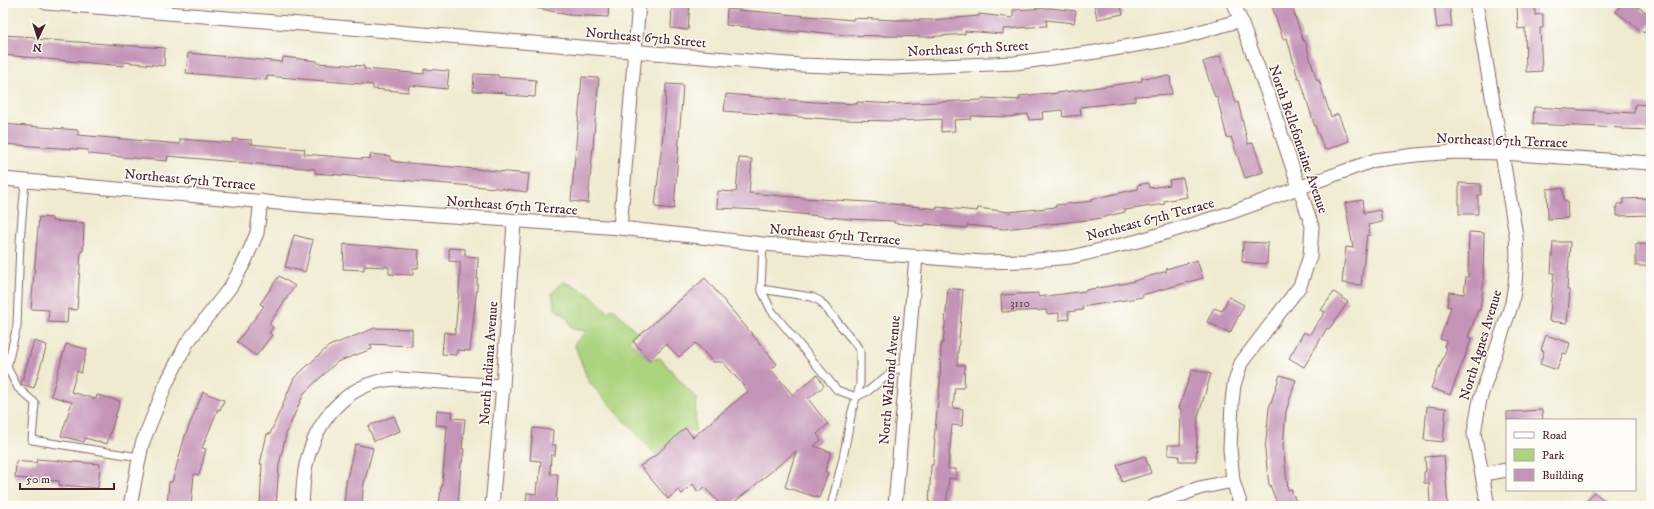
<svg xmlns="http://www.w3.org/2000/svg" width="1654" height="509" viewBox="0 0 1654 509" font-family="'IM FELL DW Pica',serif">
  <rect width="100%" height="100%" fill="#fdfcf7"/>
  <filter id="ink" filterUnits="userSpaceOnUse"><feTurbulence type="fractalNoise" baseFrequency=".025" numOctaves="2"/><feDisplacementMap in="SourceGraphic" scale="8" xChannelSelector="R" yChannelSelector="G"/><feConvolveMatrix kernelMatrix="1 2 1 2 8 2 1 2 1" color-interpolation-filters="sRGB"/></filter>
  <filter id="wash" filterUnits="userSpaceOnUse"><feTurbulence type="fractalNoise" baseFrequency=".012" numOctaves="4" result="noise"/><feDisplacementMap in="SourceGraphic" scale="16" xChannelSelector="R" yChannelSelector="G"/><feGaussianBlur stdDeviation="0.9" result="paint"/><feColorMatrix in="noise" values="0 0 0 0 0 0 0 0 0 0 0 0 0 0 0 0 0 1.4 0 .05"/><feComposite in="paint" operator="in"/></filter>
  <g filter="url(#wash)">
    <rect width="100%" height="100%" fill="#f0ead0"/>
    <!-- green -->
    <path fill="#acd37d" stroke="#7b7954" d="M563 282C582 288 595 298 608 312L613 308 637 332 629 340 649 360 660 358 696 398 695 432 685 428 656 455 589 382 574 344 587 331 572 329 567 317 555 309 552 293Z"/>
    <g id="blocks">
      <!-- building -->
      <g fill="#c494b8">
        <path d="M533 3H609L608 17 568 15 533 7Z"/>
        <path d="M672 3H690L688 30 671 28Z"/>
        <path d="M1094 3H1120L1123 14 1097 19Z"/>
        <path d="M1271 3H1291L1303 41H1305L1317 81 1319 80 1331 117 1338 114 1349 141 1325 150 1314 124 1300 78H1298L1287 38 1283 39Z"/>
        <path d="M1442 3H1449L1452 26 1437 28 1434 4Z"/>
        <path d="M1517 3H1535V15L1543 14V28H1540L1542 71 1526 72 1525 28 1518 29Z"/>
        <path d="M1622 3H1632L1651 16V23L1644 33 1616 12Z"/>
        <path d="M1050 8 1076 11 1074 23 1046 20 1047 26 1003 29V34L965 31V34L927 37 844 35 798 30V32L726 25 727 9 853 20V18L896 20H932L979 16V14L1013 18V10Z"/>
        <path d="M3 35 35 37 34 39 165 48 164 66 124 62V66L3 55Z"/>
        <path d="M188 53 282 62 283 57 317 61V63L364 66V69L424 74V69L449 71 447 89 409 85 408 92 373 89V85L267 76V80L186 73Z"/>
        <path d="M1220 56 1236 103 1238 102 1248 144 1253 143 1263 172 1245 178 1231 137 1227 138 1217 96 1215 97 1203 62Z"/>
        <path d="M474 74 498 75V77L536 80 535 97 506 95V93L473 91Z"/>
        <path d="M1170 76 1172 94 1135 96V101L1080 107 1081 115 1063 117 1062 110 1042 112 1043 119 1029 120 1028 114 1010 117 971 116V119L954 120 955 131 941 132V119L898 121 840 120 724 111 726 94 815 102 857 104V102L896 104 936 102 982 100V98L1020 100V96L1050 93V94L1142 81V78Z"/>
        <path d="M582 77 599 78 588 203 571 201Z"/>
        <path d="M666 84 683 85 674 209 655 207 665 115Z"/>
        <path d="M1635 104 1650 105 1651 130 1622 129V128L1533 124 1534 107 1634 113Z"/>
        <path d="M3 124 78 130V135L134 140 180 144V139L232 143 233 139 252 140V144L259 145 305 149 304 154 363 159V158L370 159 371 154 390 156V160L397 162 529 174 527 192 497 188 315 173V169L224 161 168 156 167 161 88 154V150L3 144Z"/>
        <path d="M739 158 752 159 749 193 803 198 884 203 937 209V207L977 211 978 208 1009 212 1056 207V205L1092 201 1091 199 1138 189 1137 185 1148 183 1149 188 1170 185 1169 180 1183 178 1187 197 1164 201 1165 204 1125 210V212L1096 219 1004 229 967 225V228L925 224V226L894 223V221L849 219 761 210 717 208 718 191 736 192Z"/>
        <path d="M1459 183 1481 184V195H1478V214H1459Z"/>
        <path d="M1563 188 1564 201H1567L1568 218 1548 219 1547 189Z"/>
        <path d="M1651 198V215L1617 216V204H1623V199Z"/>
        <path d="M1362 200 1364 213 1380 210 1382 222 1368 225 1370 235H1367L1361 285 1342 283 1346 247 1353 248 1345 203Z"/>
        <path d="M39 217 52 218V221L84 223 83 251H81L77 310 68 309 67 323 48 322 49 310 31 309Z"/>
        <path d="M1469 232 1484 233 1483 279H1484L1480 310H1478L1468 337 1472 338 1450 395 1431 388 1447 348 1444 347 1446 341 1440 339 1451 307 1447 306 1449 292 1464 294 1466 277H1468Z"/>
        <path d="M294 235 313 240 305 272 285 267Z"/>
        <path d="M1243 242 1268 243 1267 264 1242 262Z"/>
        <path d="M1553 242H1570L1567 290H1570L1567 323 1549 321 1554 273H1551Z"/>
        <path d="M344 244 419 250 418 268H413V275L389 274V267L364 266V270L343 269Z"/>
        <rect x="1636" y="244" width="15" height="22"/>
        <path d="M449 248 465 249V256L478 257 477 287 470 351 457 350 456 355 442 354 444 332 455 334 460 279V262L449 261Z"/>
        <path d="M1197 260 1203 278 1142 295 1143 297 1082 307 1083 310 1068 312 1069 319 1059 320V313L1047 314 1046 310 1002 312 1001 295 1038 293V297L1086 291V290L1127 283 1167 271 1166 269Z"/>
        <path d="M279 276 295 286 269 324 273 327 269 333 272 335 256 356 237 342 264 306 260 304Z"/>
        <path d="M705 278 777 364 771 370 793 395 817 375 824 386 808 399 828 424 817 434 821 440 814 446 831 452 825 471 828 473 819 498 785 487 796 451 730 506H722L704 487 698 492 693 484 682 494 678 490 668 499 640 466 656 455 685 428 693 437 748 391 723 362H713L696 343 679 357 666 344 649 360 633 341Z"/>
        <path d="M948 288 963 290 957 365H965L964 385 963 388H955L953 408 963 409 962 426 952 425 948 469H956V479L949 478 946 506H929L931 465H933L935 439H934L940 383 941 343H943L945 324Z"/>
        <path d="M1334 292 1348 302 1329 329 1327 328 1304 367 1289 358 1304 332 1309 335 1325 312 1321 310Z"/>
        <path d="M1229 297 1244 305 1230 333 1207 322 1214 308 1222 311Z"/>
        <path d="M375 328 412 329V346L370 344 372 349 337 362 304 393 286 434 279 465 276 506H260L262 464H260L267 434H270L294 378 329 346Z"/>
        <path d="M1546 335 1570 343 1567 354 1563 353 1557 370 1540 364 1544 351 1541 350Z"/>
        <path d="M34 341 47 345 34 388 21 384Z"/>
        <path d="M66 344 87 349 81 373 77 371 71 392 96 399 97 395 120 401 107 444 85 438 84 442 61 436 72 402 51 396Z"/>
        <path d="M1192 369 1211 374 1198 417 1196 461H1179V456L1168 455V445H1180L1181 409 1179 408Z"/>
        <path d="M1280 375 1296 380 1286 411 1283 446 1288 490 1291 489 1298 506H1278L1270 485H1269L1265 451 1269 408Z"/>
        <path d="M203 392 224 400 220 410 218 409 202 448 206 449 199 475 194 474 191 506H167L169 482H172L185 436Z"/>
        <path d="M1427 406 1446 408 1443 442 1424 440Z"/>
        <path d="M437 410 453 412 452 418 465 419 462 449H464L462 463H461L458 506H439L441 487H442L447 426 436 425Z"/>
        <path d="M1542 410 1543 420H1507V412Z"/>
        <path d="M394 416 400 431 374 441 368 426Z"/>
        <path d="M533 428 553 430 552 445H556L555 455H551L550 474H558L556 506H526L527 493 536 494 537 482H539L541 461 530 460Z"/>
        <path d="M355 444 373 448 363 488 362 506H344L346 482Z"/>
        <path d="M1145 456 1151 473 1122 482 1117 465Z"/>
        <path d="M1440 456H1444L1448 506H1430L1429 483H1424V472L1426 471 1425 457Z"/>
        <path d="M37 459 100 464 98 488 59 485V481L15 478 16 461 36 463Z"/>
        <path d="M1594 492 1611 506H1583Z"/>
      </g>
    </g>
  </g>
  <g filter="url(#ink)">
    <use href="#blocks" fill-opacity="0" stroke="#846665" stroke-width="1"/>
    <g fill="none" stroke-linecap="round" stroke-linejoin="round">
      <!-- lane casing -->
      <g stroke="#846665" stroke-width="9">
        <g id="lane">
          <path d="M25 181 20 242 17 326 7 367 18 388 35 403 32 440 139 457"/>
          <path d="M763 244 761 289 771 310 837 390 856 397 868 391 894 370 906 367"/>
          <path d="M761 289 812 297 820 301 855 343 860 351V385L852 411 843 458 831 506"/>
        </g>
      </g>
      <!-- street casing -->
      <g stroke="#846665" stroke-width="15">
        <g id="street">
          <path d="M46 3 800 65 892 68 1015 63 1096 52 1182 37 1241 20"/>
          <path d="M1234 3 1270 100 1312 226 1310 256 1300 286 1241 363 1234 385 1232 402 1230 449 1233 481 1241 506"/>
          <path d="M1476 3 1516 235 1517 255 1515 284 1512 303 1480 399 1474 433 1488 506"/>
          <path d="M3 179 324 207 620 228 763 244 983 262 1025 261 1071 257 1138 241 1227 214 1375 160 1416 155 1455 152 1502 153 1651 163"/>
          <path d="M620 228 639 3"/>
          <path d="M1483 474 1507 470"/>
          <path d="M130 506 142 444 167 382 187 343 231 286 245 261 257 233 261 201"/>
          <path d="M302 506C303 490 303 473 308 457 320 414 352 380 398 379L503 386"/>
          <path d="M492 506 503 386 514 222"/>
          <path d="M895 506 916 257"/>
          <path d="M1154 506 1199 488 1233 481"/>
        </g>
      </g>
      <!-- lane -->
      <use href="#lane" stroke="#fff" stroke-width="7"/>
      <!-- street -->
      <use href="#street" stroke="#fff" stroke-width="13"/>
    </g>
  </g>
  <g text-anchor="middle" stroke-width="3" stroke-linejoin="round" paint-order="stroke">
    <!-- number labels -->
    <g font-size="12" fill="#683c4e">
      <text x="1020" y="307">3110</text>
    </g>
    <!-- street labels -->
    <g font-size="14" fill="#4a1f2b" stroke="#fdfcf7">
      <text transform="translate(646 37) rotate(5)" y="5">Northeast 67th Street</text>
      <text transform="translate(968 48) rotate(-3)" y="5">Northeast 67th Street</text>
      <text transform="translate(1299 139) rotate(71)" y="5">North Bellefontaine Avenue</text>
      <text transform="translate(1502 140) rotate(2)" y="5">Northeast 67th Terrace</text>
      <text transform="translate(190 179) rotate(5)" y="5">Northeast 67th Terrace</text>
      <text transform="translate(512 205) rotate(4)" y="5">Northeast 67th Terrace</text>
      <text transform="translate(1150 219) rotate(-15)" y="5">Northeast 67th Terrace</text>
      <text transform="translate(835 234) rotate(5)" y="5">Northeast 67th Terrace</text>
      <text transform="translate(1480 345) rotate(-73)" y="5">North Agnes Avenue</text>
      <text transform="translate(488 363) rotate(-86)" y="5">North Indiana Avenue</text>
      <text transform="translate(889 380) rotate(-85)" y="5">North Walrond Avenue</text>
    </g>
  </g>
  <!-- margin -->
  <rect width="1654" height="509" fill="none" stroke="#fdfcf7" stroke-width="16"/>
  <!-- legend -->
  <rect x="1506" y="419" width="130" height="72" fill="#fdfcf7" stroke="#b5a4a5"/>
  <rect x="1514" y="432" width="20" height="6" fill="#ffffff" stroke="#b5a4a5"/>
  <text x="1542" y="439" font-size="12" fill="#4a1f2b">Road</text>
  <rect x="1514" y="449" width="20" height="12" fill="#acd37d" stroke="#b5a4a5"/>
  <text x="1542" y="459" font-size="12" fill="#4a1f2b">Park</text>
  <rect x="1514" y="469" width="20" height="12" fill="#c494b8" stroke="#b5a4a5"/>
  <text x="1542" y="479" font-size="12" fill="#4a1f2b">Building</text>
  <!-- north arrow -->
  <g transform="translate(38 38) rotate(184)" stroke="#fdfcf7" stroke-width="3" paint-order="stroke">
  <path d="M0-3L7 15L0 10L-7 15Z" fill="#4a1f2b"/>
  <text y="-6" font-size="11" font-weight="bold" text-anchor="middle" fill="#4a1f2b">N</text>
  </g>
  <!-- scale -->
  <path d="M20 483v6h94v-6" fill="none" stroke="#4a1f2b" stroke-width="2"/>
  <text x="26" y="483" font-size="12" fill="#4a1f2b" stroke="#fdfcf7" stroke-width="3" paint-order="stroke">50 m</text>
</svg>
